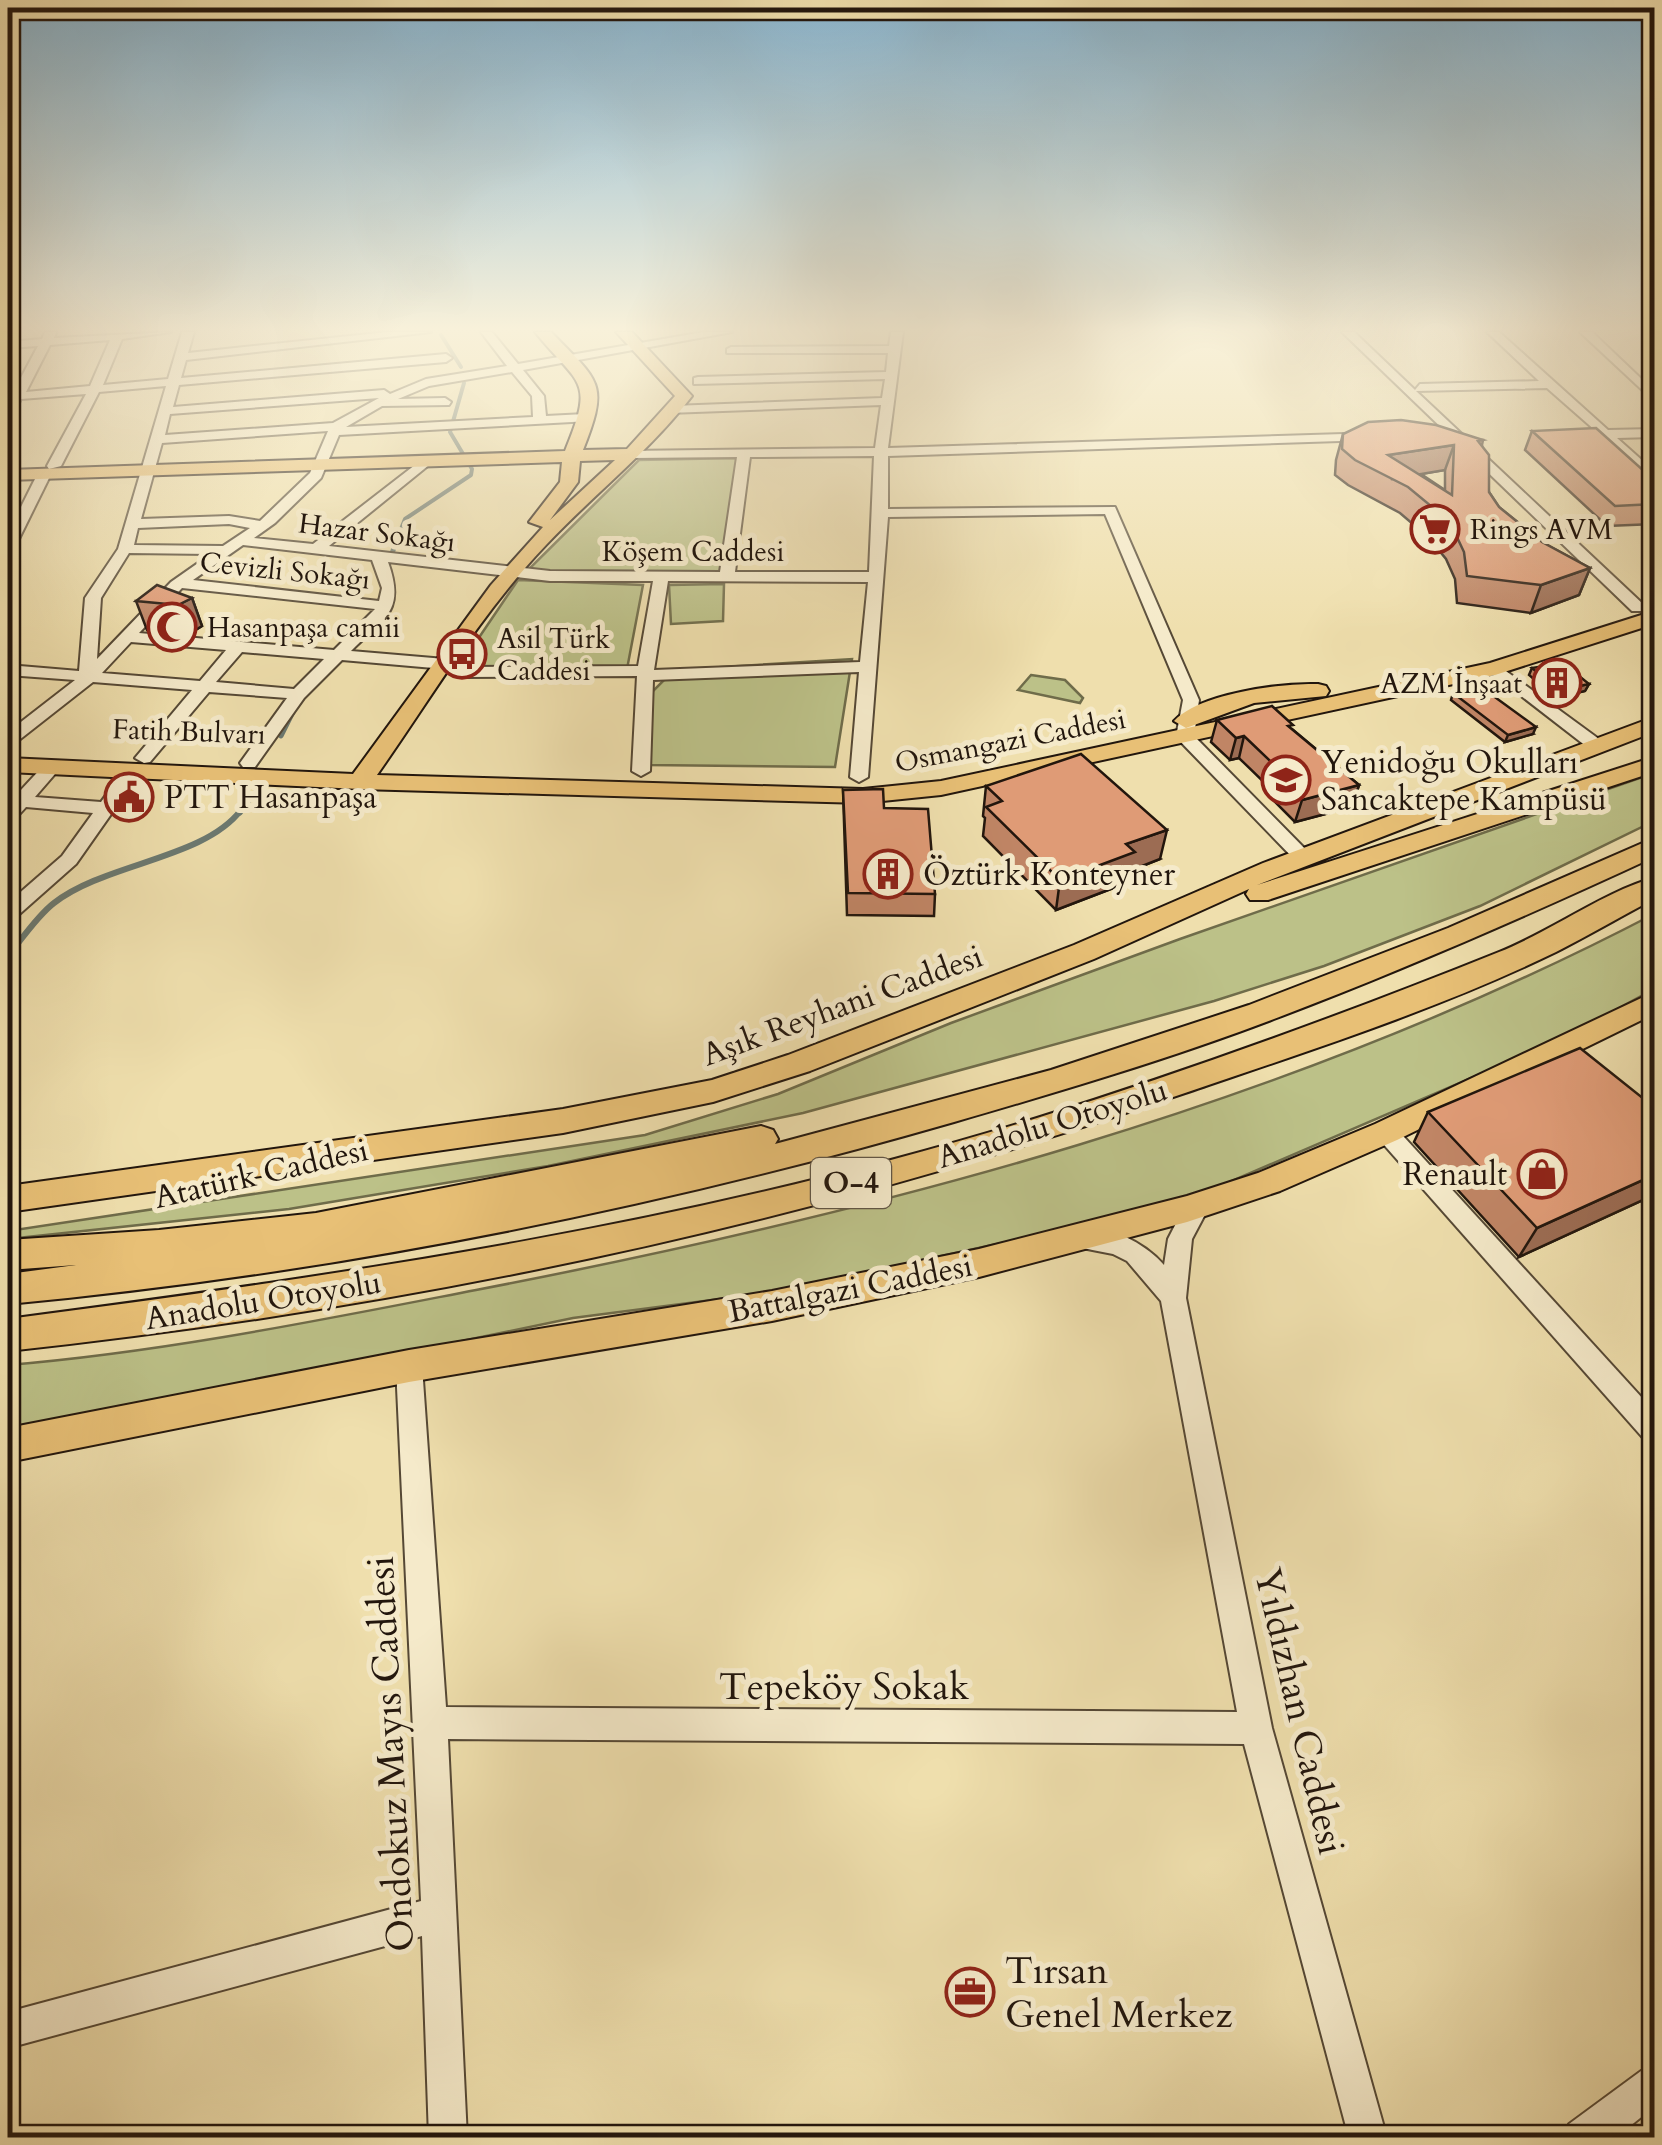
<svg xmlns="http://www.w3.org/2000/svg" width="1662" height="2145" viewBox="0 0 1662 2145" font-family="Cardo,serif">
  <rect width="100%" height="100%" fill="#efdfad"/>
  <filter id="stains"><feTurbulence type="fractalNoise" baseFrequency=".002" numOctaves="4"/><feColorMatrix values="0 0 0 0 .2 0 0 0 0 .09 0 0 0 0 .02 0 0 0 .5 -.17"/></filter>
  <radialGradient id="worn" r=".72"><stop offset=".6" stop-color="#630" stop-opacity="0"/><stop offset="1" stop-color="#630" stop-opacity=".3"/></radialGradient>
  <!-- green -->
  <g fill="#bcc188" stroke="#6f6c4a" stroke-width="2.5">
    <path d="M738 458 720 572H526L639 460Z"/>
    <path d="M518 580 643 585 627 669 459 667Z"/>
    <path d="M724 584 723 621 671 624 669 585Z"/>
    <path d="M852 659 835 767 648 765 652 692 674 670Z"/>
    <path d="M1031 675 1065 680 1083 698 1080 703 1018 690Z"/>
    <path d="M1654 773V821L1480 906 1324 966 1214 1001 803 1113 548 1166 289 1209 8 1239V1231L645 1135 778 1094 951 1023 1180 939Z"/>
    <path d="M1654 914V989L1564 1038 1211 1190 1011 1241 774 1292 573 1318 8 1435V1365C164 1352 321 1320 476 1290 881 1212 1286 1106 1654 914Z"/>
  </g>
  <g fill="none" stroke-linecap="round" stroke-linejoin="round">
    <!-- stream-far2 -->
    <g stroke="#6b7971" stroke-width="4">
      <path d="M441 335 461 367"/>
      <path d="M395 544 405 519 471 475 472 469 450 432 464 383"/>
    </g>
    <!-- stream-far1 -->
    <g stroke="#6b7971" stroke-width="5">
      <path d="M390 559 396 542"/>
      <path d="M281 736 293 712"/>
      <path d="M240 813 260 786"/>
    </g>
    <!-- stream -->
    <path stroke="#6b7971" stroke-width="6" d="M8 956C22 939 37 916 54 903 105 863 204 859 241 810"/>
    <!-- minor casing -->
    <g stroke="#554835" stroke-width="4">
      <g id="minor">
        <path d="M45 332H56L54 338 171 332 122 339 103 385 168 379 182 332H194L188 353 388 332H431L186 360 181 378 446 354 452 358 446 362 179 385 173 407 384 390 390 394 426 379 507 366 481 332H492L518 364 704 332H732L523 370 544 396 546 416 585 414 590 415V421L339 435 321 478 275 523 254 538 313 544 424 458 431 462 429 465 329 546 550 571 720 572 737 457 632 458 627 457V451L875 448 881 405 668 413 666 410 672 406 882 398 885 379 694 384V378L698 377 886 372 888 353H727V349L731 347 889 346 891 332H903L888 448 1376 433 1378 436 1371 440 888 456V509L1115 507 1199 700 1194 736 1313 857 1310 861H1296L1176 737 1183 700 1105 514 888 517 868 777 859 782 850 777 859 672 653 680 650 771 641 776 632 771 637 676 464 677 456 672 464 667 638 666 653 581H550L388 562C406 612 384 618 351 651L445 659 453 664 445 669 342 660 304 698 255 767H243L240 763 287 698 209 692 150 762 144 763 135 758 192 690 93 682 14 744 8 745V732L75 680 8 675V665L79 671 85 598 118 549 166 386 99 392 61 466 49 469 47 466 86 394 21 399 12 416 8 417V402L38 346 8 348V342L42 339ZM110 340 90 386 26 392 50 345ZM512 372 532 396 533 417 346 427 382 406 449 405 451 402 445 398 398 399 429 386ZM379 398 333 423 165 435 170 414ZM328 431 310 473 260 521 229 516 141 519 162 443ZM874 456 869 572H735L750 457ZM229 524 250 528 223 546 134 545 138 528ZM243 545 372 560 382 588 379 601 193 580ZM129 553 211 554 171 582 97 659 101 598ZM668 581 868 582 860 662 654 670ZM182 588 375 609 334 650 139 633ZM131 642 226 650 200 681 102 673ZM242 652 324 659 294 689 216 682Z"/>
        <path d="M1342 332H1354L1415 390 1420 384 1539 381 1487 332H1499L1608 430 1654 429V437L1617 438 1654 471V482L1547 388 1416 391 1644 605V611H1632Z"/>
        <path d="M1580 332H1592L1654 391V401Z"/>
        <path d="M39 471 51 474 15 547 8 551V533Z"/>
        <path d="M1495 663 1603 742V750H1591L1489 671V665Z"/>
        <path d="M52 762 61 767 35 797 101 802 127 766H139L142 770 76 864 15 918 8 919V903L62 856 93 813 26 807 15 819 8 821V804L46 763Z"/>
        <path d="M1386 1123 1394 1126 1654 1411V1442L1644 1439 1378 1138 1374 1132 1378 1126Z"/>
        <path d="M1198 1195 1207 1198 1210 1205 1192 1239 1186 1298 1272 1728 1387 2138H1349L1244 1744 448 1739 467 2138H429L422 1936 8 2048V2012L421 1901 396 1366 399 1358 409 1354 419 1358 422 1366 446 1707 1237 1712 1161 1301 1127 1261 1113 1254 1072 1246 1069 1239 1072 1232C1104 1221 1144 1242 1164 1265L1168 1239 1189 1198Z"/>
        <path d="M1654 2065V2107L1615 2138H1564L1569 2124 1641 2071Z"/>
      </g>
    </g>
    <!-- major casing -->
    <g stroke="#22160d" stroke-width="4">
      <g id="major">
        <path d="M535 332H551C599 382 610 382 583 450L627 449 675 396 616 332H632L692 396C649 452 594 494 546 545 481 613 431 698 377 775L863 789 941 781 1490 663 1654 611V624L1495 675 941 795 863 803 360 789 8 772V758L353 774 491 585 543 527 529 522 560 482 562 462 8 480V470L565 451C595 378 580 387 535 332ZM615 460 550 520 578 482 580 461Z"/>
        <path d="M1318 684 1326 686 1329 691 1326 696 1254 703 1186 728 1174 721C1200 693 1281 683 1318 684Z"/>
        <path d="M1654 717V732L1257 885 1654 757V772L1268 900H1250L1246 894 1249 889 1094 959 810 1071 713 1102 563 1133 8 1212V1186L563 1109 712 1080 788 1055 1074 945 1263 863Z"/>
        <path d="M1654 992V1014L1397 1140 1280 1191 1187 1222 979 1277 772 1321 409 1382 8 1462V1428L409 1350 772 1291 979 1249 1187 1196 1258 1173 1375 1124Z"/>
      </g>
    </g>
    <!-- highway casing -->
    <g stroke="#22160d" stroke-width="4">
      <g id="highway">
        <path d="M1654 838V857C1529 915 1403 970 1274 1019 1169 1059 1061 1091 954 1122 646 1211 327 1274 8 1304V1274L76 1265 8 1270V1240L159 1230 316 1213 761 1126 773 1130 778 1139 775 1144 1051 1070 1249 1005 1448 928Z"/>
        <path d="M1654 878V899C1622 916 1589 935 1556 952 1439 1009 1308 1051 1185 1093 803 1225 409 1308 8 1351V1319C359 1273 698 1223 1037 1118 1194 1069 1347 1013 1499 952 1548 933 1607 890 1654 878Z"/>
      </g>
    </g>
    <!-- minor -->
    <use href="#minor" fill="#f5eaca" fill-rule="evenodd"/>
    <!-- major -->
    <use href="#major" fill="#e8c076" fill-rule="evenodd"/>
    <!-- highway -->
    <use href="#highway" fill="#e8c076" fill-rule="evenodd"/>
  </g>
  <!-- wall -->
  <g fill="#c08565" stroke="#22160d" stroke-width="2.5" fill-rule="evenodd">
    <path d="M1532 431 1654 480V524L1607 526 1525 450Z"/>
    <path d="M1343 434 1483 440 1482 445 1489 492 1499 507 1542 542 1590 568 1579 595 1531 613 1457 603 1455 579 1446 559 1428 537 1400 513 1348 485 1335 475 1336 460ZM1445 470V490L1421 474Z"/>
    <path d="M192 598 202 626 189 634 147 630 136 601Z"/>
    <path d="M1532 668 1589 684 1585 691 1556 698 1529 675Z"/>
    <path d="M1453 693 1533 734 1505 742 1451 700Z"/>
    <path d="M1217 720 1292 729 1359 785 1352 807 1295 822 1274 801 1276 794 1239 758 1230 760 1211 742Z"/>
    <path d="M986 786 1160 859 1132 870 1129 882 1056 910 983 836 985 818 983 816Z"/>
    <path d="M843 790 935 894 934 916 847 915Z"/>
    <path d="M1654 1107V1195L1519 1257 1414 1142 1428 1112Z"/>
  </g>
  <!-- shaded-wall -->
  <g fill="#9c6c53" stroke="#22160d" stroke-width="2.5">
    <path d="M1454 445 1445 470 1392 479 1388 455Z"/>
    <path d="M1590 568 1579 595 1531 613 1541 585Z"/>
    <path d="M192 598 202 626 189 634 178 605Z"/>
    <path d="M1589 684 1585 691 1556 698 1559 690Z"/>
    <path d="M1536 727 1533 734 1505 742 1508 735Z"/>
    <path d="M1244 736 1239 758 1230 760 1236 738Z"/>
    <path d="M1359 785 1352 807 1295 822 1302 800Z"/>
    <path d="M1167 830 1160 859 1132 870 1129 882 1056 910 1060 880 1126 844Z"/>
    <path d="M1654 1175V1195L1519 1257 1537 1228Z"/>
  </g>
  <!-- building -->
  <g fill="#df9b76" stroke="#22160d" stroke-width="2.5" fill-rule="evenodd">
    <path d="M1401 420 1436 425 1483 440 1478 441 1489 455V492L1499 507 1542 542 1590 568 1541 585 1467 576 1464 552 1455 533 1437 511 1408 487 1355 460 1342 449 1343 434 1368 422ZM1454 445 1452 495 1388 455Z"/>
    <path d="M1596 428 1654 480V504L1615 506 1532 431Z"/>
    <path d="M157 585 192 598 178 605 136 601Z"/>
    <path d="M1563 663 1589 684 1559 690 1532 668Z"/>
    <path d="M1481 687 1536 727 1508 735 1453 693Z"/>
    <path d="M1272 706 1293 725 1288 726 1359 785 1302 800 1280 779 1287 777 1244 736 1236 738 1217 720Z"/>
    <path d="M1081 754 1167 830 1126 844 1135 852 1060 880 986 807 1002 801 986 786Z"/>
    <path d="M883 789 884 808 928 809 935 894 848 893 843 790Z"/>
    <path d="M1580 1048 1654 1107V1175L1537 1228 1428 1112Z"/>
  </g>
  <!-- sky -->
  <linearGradient id="sky" x2="0" y2="1"><stop stop-color="#89b7d3"/><stop offset="0.52" stop-color="#f8f1da"/><stop offset="1" stop-color="#f8f1da" stop-opacity="0"/></linearGradient>
  <rect width="1662" height="633" fill="url(#sky)"/>
  <!-- icons -->
  <defs>
    <g id="supermarket-ring" transform="scale(2.5)"><circle r="9.5" fill="#f5eaca" stroke="#8f2418" stroke-width="1.5"/><path d="M-6-5.5h2.5l.6 2H6L4.5 2H-2.5L-4.4-4H-6ZM-1.5 3.2a1.3 1.3 0 1 0 .1 0ZM3 3.2a1.3 1.3 0 1 0 .1 0Z" fill="#8f2418"/></g>
    <g id="mosque-ring" transform="scale(2.5)"><circle r="9.5" fill="#f5eaca" stroke="#8f2418" stroke-width="1.5"/><path d="M3.5-4.9A6 6 0 1 0 3.5 4.9A5 5 0 1 1 3.5-4.9Z" fill="#8f2418"/></g>
    <g id="bus-ring" transform="scale(2.5)"><circle r="9.5" fill="#f5eaca" stroke="#8f2418" stroke-width="1.5"/><path d="M-5-6H5V4H4V6H2V4H-2V6H-4V4H-5ZM-3.5-4V0h7V-4ZM-3.5 1.2v1.5H-2V1.2ZM2 1.2v1.5H3.5V1.2Z" fill="#8f2418"/></g>
    <g id="building-ring" transform="scale(2.5)"><circle r="9.5" fill="#f5eaca" stroke="#8f2418" stroke-width="1.5"/><path d="M-4-6H4V6H1V3H-1V6H-4ZM-2.5-4.3h1.7v1.8h-1.7ZM.8-4.3h1.7v1.8H.8ZM-2.5-1h1.7V.8h-1.7ZM.8-1h1.7V.8H.8Z" fill="#8f2418"/></g>
    <g id="school-ring" transform="scale(2.5)"><circle r="9.5" fill="#f5eaca" stroke="#8f2418" stroke-width="1.5"/><path d="M0-5L7-2L0 1L-7-2ZM-4 1L0 2.5L4 1V4Q0 6-4 4Z" fill="#8f2418"/></g>
    <g id="civic-ring" transform="scale(2.5)"><circle r="9.5" fill="#f5eaca" stroke="#8f2418" stroke-width="1.5"/><path d="M-.6-6.5H3V-4.5H.6V-3L4-1V1h2V6H-6V1h2V-1L-.6-3ZM-1.2 2.5V6h2.4V2.5Z" fill="#8f2418"/></g>
    <g id="shop-ring" transform="scale(2.5)"><circle r="9.5" fill="#f5eaca" stroke="#8f2418" stroke-width="1.5"/><path d="M-5-2.5h2.3a2.7 3.5 0 0 1 5.4 0H5L5.5 6h-11ZM-1.5-2.5h3a1.5 2.3 0 0 0-3 0Z" fill="#8f2418"/></g>
    <g id="office-ring" transform="scale(2.5)"><circle r="9.5" fill="#f5eaca" stroke="#8f2418" stroke-width="1.5"/><path d="M-6-3h4V-5.5h4V-3h4V5H-6ZM-1-4.5V-3h2v-1.5ZM-6 0V1H6V0Z" fill="#8f2418"/></g>
  </defs>
  <g fill-rule="evenodd">
    <use href="#supermarket-ring" x="1435" y="529"/>
    <use href="#mosque-ring" x="172" y="627"/>
    <use href="#bus-ring" x="462" y="654"/>
    <use href="#building-ring" x="1557" y="683"/>
    <use href="#school-ring" x="1286" y="780"/>
    <use href="#civic-ring" x="129" y="797"/>
    <use href="#building-ring" x="888" y="874"/>
    <use href="#shop-ring" x="1542" y="1174"/>
    <use href="#office-ring" x="970" y="1992"/>
  </g>
  <g text-anchor="middle" stroke-width="10" stroke-linejoin="round" paint-order="stroke">
    <!-- far-poi labels -->
    <g font-size="28" fill="#22160d" stroke="#f5eaca" text-anchor="start">
      <text x="1470" y="539">Rings AVM</text>
      <text x="207" y="637">Hasanpaşa camii</text>
      <text x="497" y="648">Asil Türk<tspan x="497" dy="32">Caddesi</tspan></text>
      <text x="1522" y="693" text-anchor="end">AZM İnşaat</text>
    </g>
    <!-- far-street labels -->
    <g font-size="28" fill="#22160d" stroke="#f5eaca">
      <text transform="translate(377 532) rotate(7)" y="10">Hazar Sokağı</text>
      <text x="693" y="561">Köşem Caddesi</text>
      <text transform="translate(285 570) rotate(6)" y="10">Cevizli Sokağı</text>
      <text transform="translate(189 731) rotate(2)" y="10">Fatih Bulvarı</text>
      <text transform="translate(1010 740) rotate(-11)" y="10">Osmangazi Caddesi</text>
    </g>
    <!-- shield labels -->
    <rect fill="#f5eaca" stroke="#615646" stroke-width="2.5" x="811" y="1158" width="80" height="50" rx="8"/>
    <g font-size="30" font-weight="bold" fill="#22160d">
      <text x="851" y="1193">O-4</text>
    </g>
    <!-- poi labels -->
    <g font-size="32" fill="#22160d" stroke="#f5eaca" text-anchor="start">
      <text x="1321" y="773">Yenidoğu Okulları<tspan x="1321" dy="37">Sancaktepe Kampüsü</tspan></text>
      <text x="164" y="808">PTT Hasanpaşa</text>
      <text x="923" y="885">Öztürk Konteyner</text>
      <text x="1507" y="1185" text-anchor="end">Renault</text>
    </g>
    <!-- street labels -->
    <g font-size="32" fill="#22160d" stroke="#f5eaca">
      <text transform="translate(842 1005) rotate(-20)" y="11">Aşık Reyhani Caddesi</text>
      <text transform="translate(1052 1123) rotate(-17)" y="11">Anadolu Otoyolu</text>
      <text transform="translate(261 1173) rotate(-13)" y="11">Atatürk Caddesi</text>
      <text transform="translate(850 1288) rotate(-11)" y="11">Battalgazi Caddesi</text>
      <text transform="translate(263 1300) rotate(-9)" y="11">Anadolu Otoyolu</text>
    </g>
    <!-- near-street labels -->
    <g font-size="38" fill="#22160d" stroke="#f5eaca">
      <text x="844" y="1699">Tepeköy Sokak</text>
      <text transform="translate(1300 1711) rotate(77)" y="13">Yıldızhan Caddesi</text>
      <text transform="translate(390 1754) rotate(-93)" y="13">Ondokuz Mayıs Caddesi</text>
    </g>
    <!-- near-poi labels -->
    <g font-size="38" fill="#22160d" stroke="#f5eaca" text-anchor="start">
      <text x="1005" y="1983">Tırsan<tspan x="1005" dy="44">Genel Merkez</tspan></text>
    </g>
  </g>
  <!-- margin -->
  <rect width="1662" height="2145" fill="none" stroke="#efdfad" stroke-width="40"/>
  <rect x="10" y="10" width="1642" height="2125" fill="none" stroke="#22160d" stroke-width="5"/>
  <rect x="20" y="20" width="1622" height="2105" fill="none" stroke="#22160d" stroke-width="2.5"/>
  <rect width="100%" height="100%" filter="url(#stains)"/>
  <rect width="100%" height="100%" fill="url(#worn)"/>
</svg>
